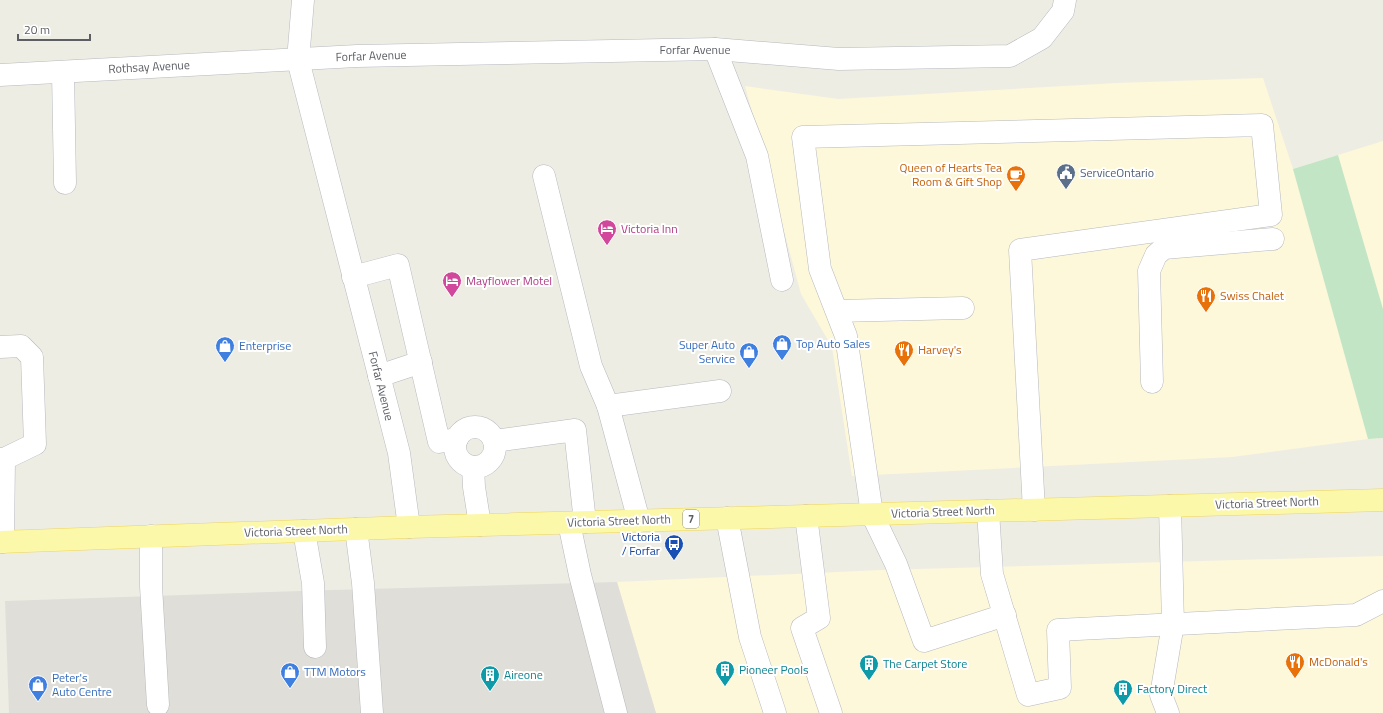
<svg xmlns="http://www.w3.org/2000/svg" width="1383" height="713" viewBox="0 0 1383 713" font-family="'Titillium Web',sans-serif">
  <rect width="100%" height="100%" fill="#eeede4"/>
  <!-- commercial -->
  <g fill="#fdf8da">
    <path d="M1263 78 1293 169 1383 141V438L1368 439 1232 457 852 476 832 347 801 294 745 86 838 99 1117 83Z"/>
    <path d="M1383 556V713H656L617 582 881 570Z"/>
  </g>
  <!-- industrial -->
  <path fill="#e0ded8" d="M617 582 656 713H9L5 601 332 590Z"/>
  <!-- green -->
  <path fill="#c1e5c5" d="M1338 155 1383 309V438L1368 439 1293 169Z"/>
  <g fill="none" stroke-linecap="round" stroke-linejoin="round">
    <!-- minor casing -->
    <g stroke="#b6b8bd" stroke-width="23">
      <g id="minor">
        <path d="M303 0 298 60 399 453 409 527"/>
        <path d="M715 49 757 156 782 280"/>
        <path d="M63 72 65 183"/>
        <path d="M0 75 357 56 715 49 839 59 1010 56 1042 38 1063 11 1065 0"/>
        <path d="M544 176 591 366 608 406 639 521"/>
        <path d="M353 277 398 265 439 442 457 439"/>
        <path d="M837 311 963 308"/>
        <path d="M0 347 21 346 32 357 35 444 4 459H0"/>
        <path d="M379 376 421 362"/>
        <path d="M1152 382 1149 271 1156 255 1164 248 1273 239"/>
        <path d="M608 406 720 391"/>
        <circle cx="475" cy="447" r="20"/>
        <path d="M494 441 575 430 585 522"/>
        <path d="M473 467 474 487 480 525"/>
        <path d="M988 511 992 574 1028 695 1060 688 1058 630 1356 615 1383 601"/>
        <path d="M806 516 819 618 802 628 831 713"/>
        <path d="M727 518 750 637 775 713"/>
        <path d="M569 523 580 575 616 713"/>
        <path d="M356 529 363 583 372 713"/>
        <path d="M304 531 313 583 315 647"/>
        <path d="M151 536V586L158 705"/>
        <path d="M3 542 4 459"/>
        <path d="M1005 615 924 641 896 564 872 514 846 336 820 269 803 137 1262 125 1271 215 1020 250 1034 510"/>
        <path d="M1168 713 1161 695 1173 624 1170 506"/>
      </g>
    </g>
    <!-- major casing -->
    <g stroke="#edd45e" stroke-width="23">
      <path id="major" d="M0 542 409 527 1383 500"/>
    </g>
    <!-- minor -->
    <use href="#minor" stroke="#fff" stroke-width="22"/>
    <!-- major -->
    <use href="#major" stroke="#fcf8aa" stroke-width="22"/>
  </g>
  <!-- icons -->
  <defs>
    <g id="civic-pin" transform="scale(1)"><path d="M0 17L-7.5 6A9.5 9.5 0 1 1 7.5 6Z" fill="#5c6f8a" stroke="#fff"/><path d="M-.6-6.5H3V-4.5H.6V-3L4-1V1h2V6H-6V1h2V-1L-.6-3ZM-1.2 2.5V6h2.4V2.5Z" fill="#fff"/></g>
    <g id="cafe-pin" transform="scale(1)"><path d="M0 17L-7.5 6A9.5 9.5 0 1 1 7.5 6Z" fill="#e8710a" stroke="#fff"/><path d="M-5.5-4.5H6V0H3Q3 3.5 0 3.5H-2.5Q-5.5 3.5-5.5 0ZM3-3.2v2h1.7v-2ZM-6 4.5H4V6H-6Z" fill="#fff"/></g>
    <g id="hotel-pin" transform="scale(1)"><path d="M0 17L-7.5 6A9.5 9.5 0 1 1 7.5 6Z" fill="#d1479c" stroke="#fff"/><path d="M-6-4.5h1.5V1H6V5H4.5V3h-9V5H-6ZM-4 0a1.8 1.8 0 1 1 3.6 0ZM.5 0V-2.5h3Q6-2.5 6 0Z" fill="#fff"/></g>
    <g id="restaurant-pin" transform="scale(1)"><path d="M0 17L-7.5 6A9.5 9.5 0 1 1 7.5 6Z" fill="#e8710a" stroke="#fff"/><path d="M-5-6h1v4h1v-4h1v4h1v-4h1v5L-1.5 .5V6h-2V.5L-5-1ZM5-6V6H3V1.5H1.5Q1.5-4 5-6Z" fill="#fff"/></g>
    <g id="shop-pin" transform="scale(1)"><path d="M0 17L-7.5 6A9.5 9.5 0 1 1 7.5 6Z" fill="#3f7fe0" stroke="#fff"/><path d="M-5-2.5h2.3a2.7 3.5 0 0 1 5.4 0H5L5.5 6h-11ZM-1.5-2.5h3a1.5 2.3 0 0 0-3 0Z" fill="#fff"/></g>
    <g id="bus-pin" transform="scale(1)"><path d="M0 17L-7.5 6A9.5 9.5 0 1 1 7.5 6Z" fill="#1a4fb4" stroke="#fff"/><path d="M-5-6H5V4H4V6H2V4H-2V6H-4V4H-5ZM-3.5-4V0h7V-4ZM-3.5 1.2v1.5H-2V1.2ZM2 1.2v1.5H3.5V1.2Z" fill="#fff"/></g>
    <g id="building-pin" transform="scale(1)"><path d="M0 17L-7.5 6A9.5 9.5 0 1 1 7.5 6Z" fill="#0f9aa8" stroke="#fff"/><path d="M-4-6H4V6H1V3H-1V6H-4ZM-2.5-4.3h1.7v1.8h-1.7ZM.8-4.3h1.7v1.8H.8ZM-2.5-1h1.7V.8h-1.7ZM.8-1h1.7V.8H.8Z" fill="#fff"/></g>
  </defs>
  <g fill-rule="evenodd">
    <use href="#civic-pin" x="1066" y="173"/>
    <use href="#cafe-pin" x="1016" y="175"/>
    <use href="#hotel-pin" x="607" y="229"/>
    <use href="#hotel-pin" x="452" y="281"/>
    <use href="#restaurant-pin" x="1206" y="296"/>
    <use href="#shop-pin" x="782" y="344"/>
    <use href="#shop-pin" x="225" y="346"/>
    <use href="#restaurant-pin" x="904" y="350"/>
    <use href="#shop-pin" x="749" y="352"/>
    <use href="#bus-pin" x="674" y="544"/>
    <use href="#restaurant-pin" x="1295" y="662"/>
    <use href="#building-pin" x="869" y="664"/>
    <use href="#building-pin" x="725" y="670"/>
    <use href="#shop-pin" x="290" y="672"/>
    <use href="#building-pin" x="490" y="675"/>
    <use href="#shop-pin" x="38" y="685"/>
    <use href="#building-pin" x="1123" y="689"/>
  </g>
  <g text-anchor="middle" stroke-width="4" stroke-linejoin="round" paint-order="stroke">
    <!-- shield labels -->
    <rect fill="#fff" stroke="#8d8e92" stroke-width="1" x="683" y="510" width="16" height="18" rx="3"/>
    <g font-size="11" font-weight="bold" fill="#5c5e64">
      <text x="691" y="523">7</text>
    </g>
    <!-- street labels -->
    <g font-size="12" fill="#5c5e64" stroke="#fff">
      <text x="695" y="54">Forfar Avenue</text>
      <text transform="translate(371 56) rotate(-2)" y="4">Forfar Avenue</text>
      <text transform="translate(149 67) rotate(-3)" y="4">Rothsay Avenue</text>
      <text transform="translate(381 386) rotate(76)" y="4">Forfar Avenue</text>
      <text transform="translate(1267 503) rotate(-2)" y="4">Victoria Street North</text>
      <text transform="translate(943 512) rotate(-2)" y="4">Victoria Street North</text>
      <text transform="translate(619 521) rotate(-2)" y="4">Victoria Street North</text>
      <text transform="translate(296 531) rotate(-2)" y="4">Victoria Street North</text>
    </g>
    <!-- food labels -->
    <g font-size="12" fill="#c56008" stroke="#fff" text-anchor="start">
      <text x="1002" y="172" text-anchor="end">Queen of Hearts Tea<tspan x="1002" dy="14">Room &amp; Gift Shop</tspan></text>
      <text x="1220" y="300">Swiss Chalet</text>
      <text x="918" y="354">Harvey's</text>
      <text x="1309" y="666">McDonald's</text>
    </g>
    <!-- service labels -->
    <g font-size="12" fill="#4e5e75" stroke="#fff" text-anchor="start">
      <text x="1080" y="177">ServiceOntario</text>
    </g>
    <!-- hotel labels -->
    <g font-size="12" fill="#b23c85" stroke="#fff" text-anchor="start">
      <text x="621" y="233">Victoria Inn</text>
      <text x="466" y="285">Mayflower Motel</text>
    </g>
    <!-- shop labels -->
    <g font-size="12" fill="#366cbe" stroke="#fff" text-anchor="start">
      <text x="796" y="348">Top Auto Sales</text>
      <text x="735" y="349" text-anchor="end">Super Auto<tspan x="735" dy="14">Service</tspan></text>
      <text x="239" y="350">Enterprise</text>
      <text x="304" y="676">TTM Motors</text>
      <text x="52" y="682">Peter's<tspan x="52" dy="14">Auto Centre</tspan></text>
    </g>
    <!-- transit labels -->
    <g font-size="12" fill="#164399" stroke="#fff" text-anchor="end">
      <text x="660" y="541">Victoria<tspan x="660" dy="14">/ Forfar</tspan></text>
    </g>
    <!-- culture labels -->
    <g font-size="12" fill="#0d838f" stroke="#fff" text-anchor="start">
      <text x="883" y="668">The Carpet Store</text>
      <text x="739" y="674">Pioneer Pools</text>
      <text x="504" y="679">Aireone</text>
      <text x="1137" y="693">Factory Direct</text>
    </g>
  </g>
  <!-- scale -->
  <path d="M18 34v6h72v-6" fill="none" stroke="#5c5e64" stroke-width="2"/>
  <text x="24" y="34" font-size="12" fill="#5c5e64" stroke="#ffffff" stroke-width="3" paint-order="stroke">20 m</text>
</svg>
